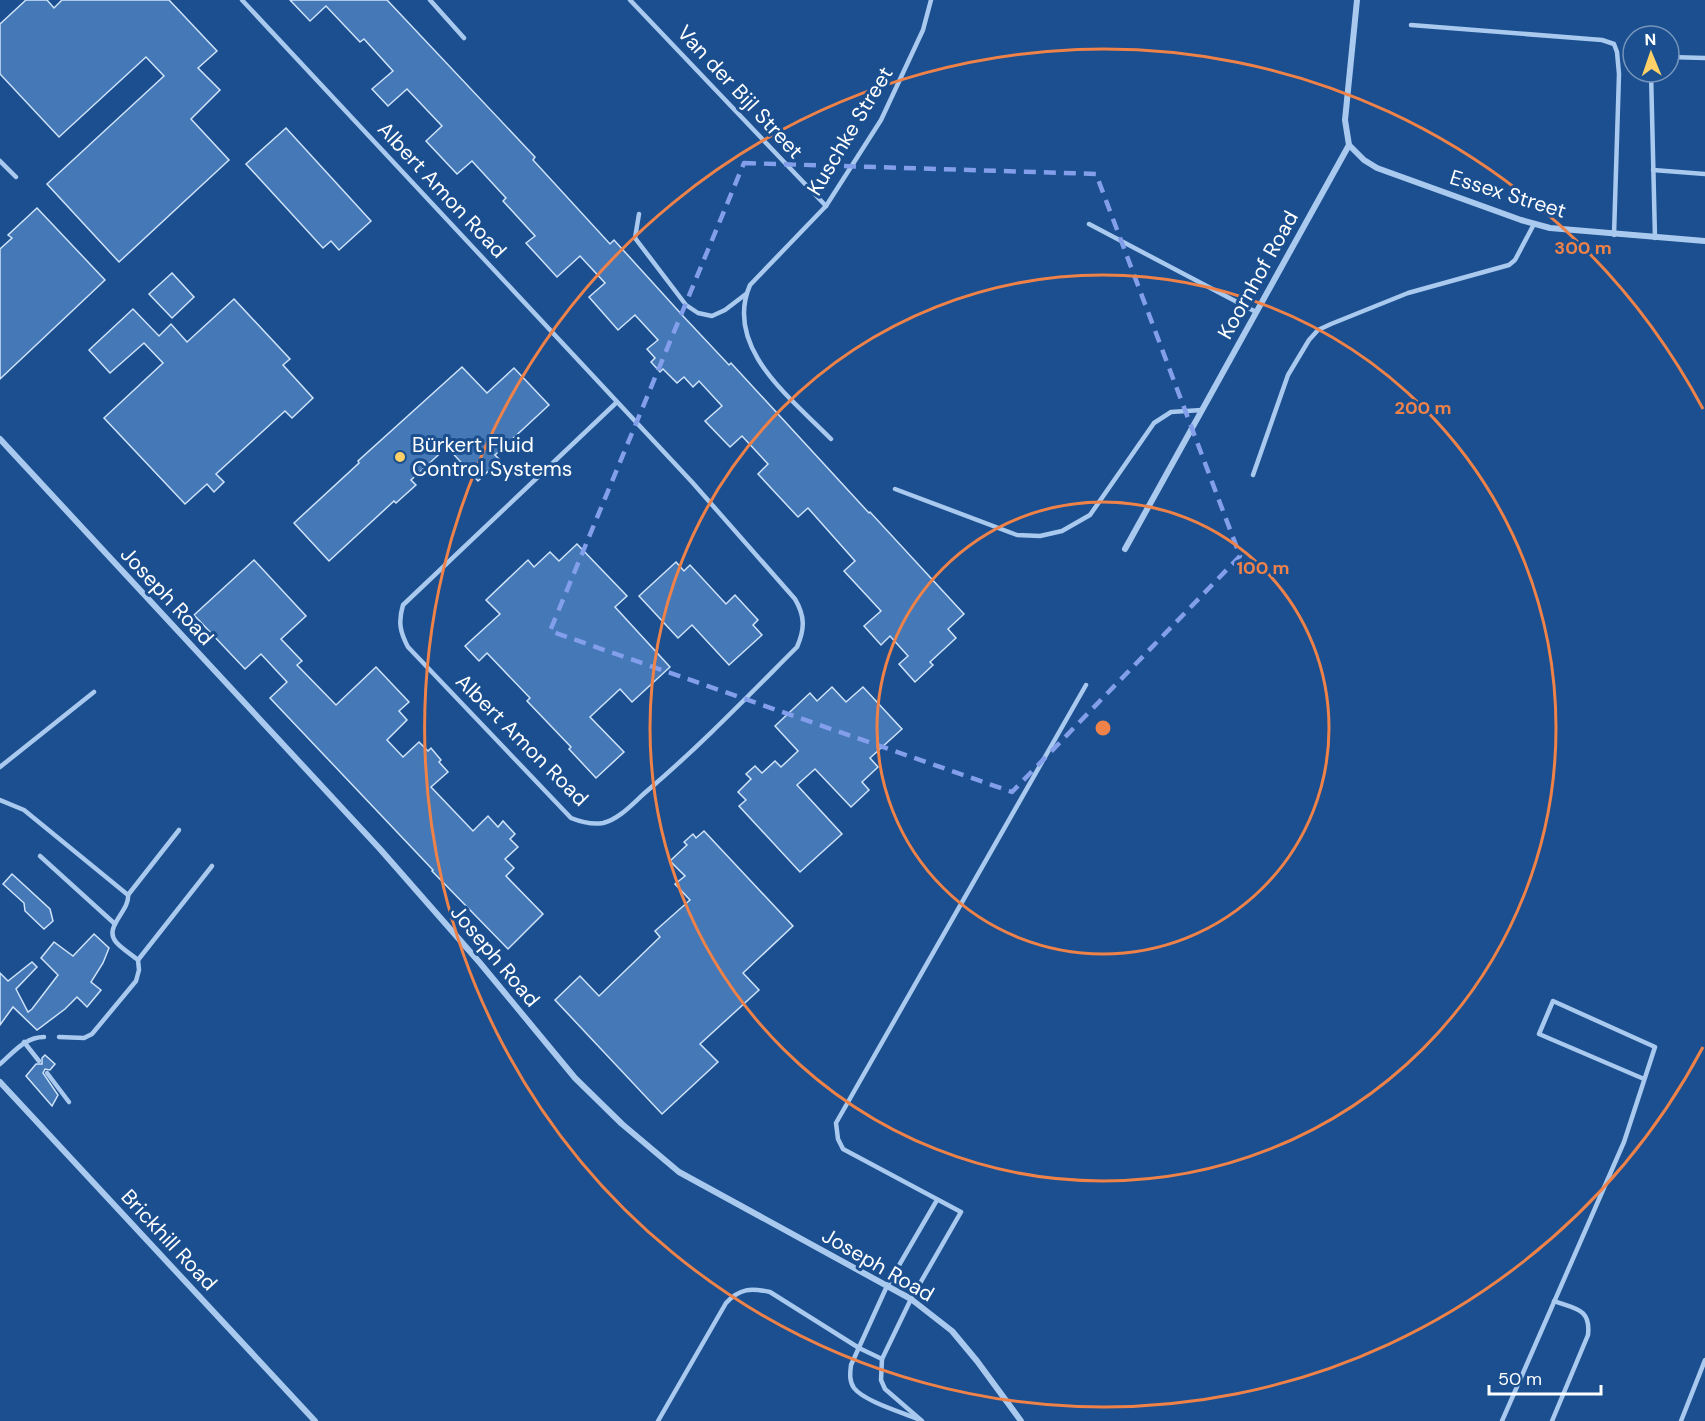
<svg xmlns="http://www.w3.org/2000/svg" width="1705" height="1421" viewBox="0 0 1705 1421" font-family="'DM Sans',sans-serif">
  <rect width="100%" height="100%" fill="#1b4f8f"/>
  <!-- building -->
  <g fill="#4478b7" stroke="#cfe3fa" stroke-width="1.5">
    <path d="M26 0H47L54 8 62 0H169L217 51 198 68 220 90 191 119 229 160 119 262 47 184 164 76 146 57 59 137 0 74V24Z"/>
    <path d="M290 0H387L535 157 533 160 610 244 614 240 683 316 729 365 731 363 869 513 870 512 964 614 948 629 956 638 930 662 933 665 915 682 899 664 908 656 890 636 881 645 864 626 881 611 844 571 855 561 808 508 798 517 758 474 768 464 742 436 730 447 705 421 722 406 699 381 693 387 684 377 677 383 663 369 660 372 651 362 655 358 647 349 658 340 635 315 618 330 589 297 605 283 580 256 557 277 526 243 535 236 503 201 506 198 472 161 457 174 426 141 442 126 407 89 388 106 372 89 393 71 364 39 360 42 326 6 310 21Z"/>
    <path d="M286 128 371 221 339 250 331 241 323 248 246 164Z"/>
    <path d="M37 208 105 280 0 379V249L12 238 8 235Z"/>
    <path d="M172 273 194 297 172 318 149 294Z"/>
    <path d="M234 299 290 359 283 365 313 398 292 418 285 411 216 474 224 482 214 492 207 484 185 504 104 418 163 363 144 343 110 373 89 350 133 309 159 336 171 324 187 342Z"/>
    <path d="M462 367 487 393 514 368 549 405 495 455 500 460 478 481 447 447 411 480 416 485 396 503 394 501 329 561 294 523 359 463 358 461Z"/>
    <path d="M577 544 627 596 615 607 670 667 632 702 620 689 590 717 624 752 596 778 569 749 571 747 527 701 530 698 487 653 479 661 465 646 500 614 486 600 528 560 534 567 550 552 559 561Z"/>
    <path d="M254 560 306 616 281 639 302 661 297 665 336 705 376 667 409 702 399 711 407 720 387 740 403 757 419 742 428 751 431 748 441 760 439 762 448 772 431 787 473 831 488 816 498 827 503 821 515 834 510 839 518 847 505 859 514 868 506 876 543 914 508 949 432 871 433 870 270 698 287 682 261 654 245 669 194 615Z"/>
    <path d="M676 562 684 571 690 565 726 604 735 595 758 620 753 625 762 635 729 665 692 625 678 638 639 596Z"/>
    <path d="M832 687 846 702 863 687 902 729 870 758 878 767 862 782 869 790 851 807 815 769 797 785 842 834 800 872 739 806 746 800 738 792 751 779 746 774 755 766 762 773 775 761 781 767 798 751 775 726 810 693 817 701Z"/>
    <path d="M704 831 793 926 743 973 759 990 700 1044 718 1062 662 1114 555 1000 580 976 599 996 660 937 655 931 690 900 675 884 685 876 670 861 687 845 684 842 693 834 696 838Z"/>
    <path d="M12 874 50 909 53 921 44 929 25 911 24 903 3 884Z"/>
    <path d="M94 934 109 948 103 963 91 982 101 990 87 1007 77 997 65 1009 37 1030 13 1007 0 1025V973L8 981 32 962 37 967 16 989 28 1012 32 1009 58 975 41 958 54 942 73 956Z"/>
    <path d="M45 1055 55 1064 50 1070 45 1069 43 1073 58 1095 52 1106 26 1076 36 1064H42V1058Z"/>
  </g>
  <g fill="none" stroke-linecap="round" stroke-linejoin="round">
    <!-- service -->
    <g stroke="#a9c9ee" stroke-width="4.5">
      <path d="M242 0 692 482 795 599C805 616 805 629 797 647 748 696 700 746 647 791 634 802 620 819 603 823 592 825 581 822 571 818L408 647C400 632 398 622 403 605L617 402"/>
      <path d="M430 0 464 38"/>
      <path d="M630 0 826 206"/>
      <path d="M1411 25 1602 40 1614 44 1617 52 1619 74 1614 235"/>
      <path d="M1669 57 1705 58"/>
      <path d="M1651 72 1655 238"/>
      <path d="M0 161 16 177"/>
      <path d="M1653 170 1705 174"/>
      <path d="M639 214 635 238 686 305 698 313 712 316 725 310 746 294"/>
      <path d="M1089 224 1256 312"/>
      <path d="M831 439C792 399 723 348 750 285L826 206 881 120 923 30 931 0"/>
      <path d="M1253 475 1288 375 1309 340 1318 330 1331 324 1408 293 1509 265 1515 260 1534 224"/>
      <path d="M895 489 1017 535 1040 536 1062 531 1090 515 1154 423 1171 412 1202 410"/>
      <path d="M0 767 94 692"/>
      <path d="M0 800 24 810 128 895C130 911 103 927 116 942 122 949 131 954 138 960L139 970 136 981 92 1034 84 1038 59 1037"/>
      <path d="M40 856 115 924"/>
      <path d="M128 895 179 830"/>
      <path d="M138 960 212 866"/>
      <path d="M24 1042 39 1061"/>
      <path d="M0 1064C14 1052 25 1037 44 1037"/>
      <path d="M47 1073 69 1102"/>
      <path d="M918 1419C901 1412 864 1401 854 1388 849 1381 850 1373 851 1365L887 1286 937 1200"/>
      <path d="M658 1421 726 1303C740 1288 751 1288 770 1292L859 1348 882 1359"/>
      <path d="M922 1421 885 1389 881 1380 882 1359 911 1299 961 1212 843 1149 838 1139 836 1123 1086 685"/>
      <path d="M1502 1421 1624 1142 1655 1047 1553 1001 1539 1034 1644 1079"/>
      <path d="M1552 1421 1588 1335C1591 1308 1575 1309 1554 1301"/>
      <path d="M1681 1421 1705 1360"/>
    </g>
    <!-- minor -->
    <g stroke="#a9c9ee" stroke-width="6">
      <path d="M1349 145 1364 160 1377 168 1521 220 1550 228 1705 241"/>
      <path d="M0 439 380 849 480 963 575 1078 622 1124 679 1172 911 1299 952 1331 977 1361 1021 1421"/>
      <path d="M1125 549 1349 145 1345 120 1357 0"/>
      <path d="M0 1082 315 1421"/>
    </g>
  </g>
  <!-- marked area -->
  <path fill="none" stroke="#839eea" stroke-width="4.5" stroke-dasharray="12 8" stroke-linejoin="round" d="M744 163 1096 174 1240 556 1012 792 550 631Z"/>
  <!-- distance rings -->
  <g fill="none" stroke="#ee8249" stroke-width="3">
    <circle cx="1103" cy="728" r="226"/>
    <circle cx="1103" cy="728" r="453"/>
    <path d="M1703 1047A679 679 0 1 1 1703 409"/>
  </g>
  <!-- markers -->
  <circle fill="#ffd166" stroke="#1b4f8f" stroke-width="2" cx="400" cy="457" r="6"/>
  <g text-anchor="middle" stroke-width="6" stroke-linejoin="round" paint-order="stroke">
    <!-- street labels -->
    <g font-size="21" fill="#fff" stroke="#1b4f8f">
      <text transform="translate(740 92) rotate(47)" y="7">Van der Bijl Street</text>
      <text transform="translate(850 131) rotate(-59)" y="7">Kuschke Street</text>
      <text transform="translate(442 190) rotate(47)" y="7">Albert Amon Road</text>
      <text transform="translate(1508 194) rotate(17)" y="7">Essex Street</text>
      <text transform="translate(1258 275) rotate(-61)" y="7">Koornhof Road</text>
      <text transform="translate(167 596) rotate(47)" y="7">Joseph Road</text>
      <text transform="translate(522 740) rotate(45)" y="7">Albert Amon Road</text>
      <text transform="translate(495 956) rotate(50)" y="7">Joseph Road</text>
      <text transform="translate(169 1240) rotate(47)" y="7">Brickhill Road</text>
      <text transform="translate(878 1265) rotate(30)" y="7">Joseph Road</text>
    </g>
    <!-- poi labels -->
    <g font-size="21" fill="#fff" stroke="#1b4f8f" text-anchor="start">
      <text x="412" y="452">Bürkert Fluid<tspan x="412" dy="24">Control Systems</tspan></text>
    </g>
  </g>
  <circle cx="1103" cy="728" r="9" fill="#ee8249" stroke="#1b4f8f" stroke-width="3"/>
  <g font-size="18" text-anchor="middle" font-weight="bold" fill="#ee8249" stroke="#1b4f8f" stroke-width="6" stroke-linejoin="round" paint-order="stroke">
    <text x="1583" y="254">300 m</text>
    <text x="1423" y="414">200 m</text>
    <text x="1263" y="574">100 m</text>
  </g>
  <!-- north arrow -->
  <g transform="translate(1651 54) rotate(358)"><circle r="28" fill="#1b4f8f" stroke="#7695bc" stroke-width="1.5"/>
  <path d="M0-4.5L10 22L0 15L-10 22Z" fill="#ffd166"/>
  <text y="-9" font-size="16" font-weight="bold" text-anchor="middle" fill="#ffffff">N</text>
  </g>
  <!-- scale -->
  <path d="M1489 1385v9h112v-9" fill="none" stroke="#ffffff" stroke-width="3"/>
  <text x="1498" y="1385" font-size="18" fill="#ffffff" stroke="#1b4f8f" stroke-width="4.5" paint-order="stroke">50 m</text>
</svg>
